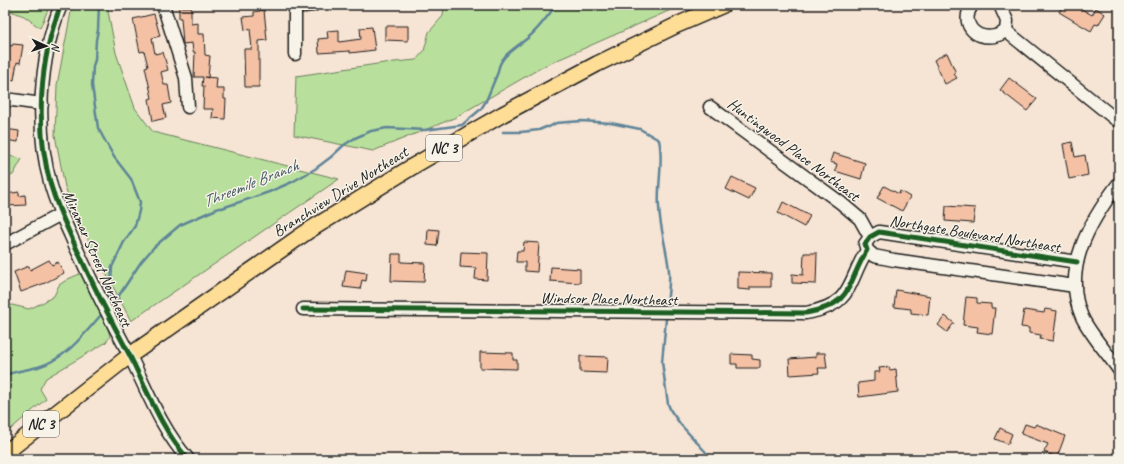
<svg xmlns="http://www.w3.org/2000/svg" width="1124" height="464" viewBox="0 0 1124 464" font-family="Caveat,sans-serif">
  <rect width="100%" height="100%" fill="#f6e4d4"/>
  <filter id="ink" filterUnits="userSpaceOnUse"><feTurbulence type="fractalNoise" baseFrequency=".025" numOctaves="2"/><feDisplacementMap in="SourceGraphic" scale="8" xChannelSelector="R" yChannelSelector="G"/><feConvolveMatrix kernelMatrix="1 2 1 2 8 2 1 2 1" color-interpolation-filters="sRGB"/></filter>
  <g filter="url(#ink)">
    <!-- green -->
    <g fill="#b8e09c" stroke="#6a7e5c">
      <path d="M5 5H50L40 28 24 16 5 9Z"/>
      <path d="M74 5 107 6 116 53 135 108 153 132 339 179 131 321 79 222 65 187 55 135 57 85 71 12Z"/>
      <path d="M444 5H682L544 66 454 118 373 151 294 135 296 76 384 63 416 60 424 51 429 32 443 16Z"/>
      <path d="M5 155 22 159 13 175 5 177Z"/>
      <path d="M82 273 107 325 110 337 105 343 46 378 40 389 46 399 5 434V308L12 305 29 309 42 303 54 296 59 285 68 279Z"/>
    </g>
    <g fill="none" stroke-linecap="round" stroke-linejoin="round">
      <!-- stream -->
      <g stroke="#5e8498" stroke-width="2.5">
        <path d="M99 5 98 30 96 40 95 60 93 66 92 85 98 128 114 157 131 179 140 202 139 211 135 226 124 242 112 267 110 303"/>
        <path d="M503 132H521L539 130 546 127H549L556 123 582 121 611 123 640 129 659 140C664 162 657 185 659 207 660 229 667 249 669 271 670 282 668 294 667 305"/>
        <path d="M109 304 116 300 141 262 154 247 180 225 219 208H222L269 192 292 182 315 169 331 157 344 145 355 138 371 131 387 128 425 130 462 125 481 109 486 101 498 72C499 55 519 46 530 36 540 27 548 16 556 5"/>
        <path d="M666 319 662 362 668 404 671 411 681 425 712 459"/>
        <path d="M5 375C15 371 27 370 38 367 65 359 83 336 100 316"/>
      </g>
    </g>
    <!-- building -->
    <g fill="#f4c1a5" stroke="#1c1c1c">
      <path d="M1063 5H1075L1092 15 1096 8 1105 14 1098 25 1095 24 1091 31 1059 12Z"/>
      <path d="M179 7H191V24L198 23V34H204L205 55 210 56 208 78 205 77 217 78 216 89H224V99H226L225 119 212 118 213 109H203L204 86H202L203 77H194L195 52H193L192 43 183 44 181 18H179Z"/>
      <path d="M264 10 267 40 259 41V87H245L244 49H252L250 29 245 30 243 17 254 16V12Z"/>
      <path d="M154 14 160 36 152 38 155 54 163 52 168 70 161 72 164 85H168L171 103 163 105 166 118 153 121 149 99 152 98 145 67 148 66 144 51 140 52 133 19Z"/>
      <path d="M385 26H408V41L385 40Z"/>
      <path d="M372 27 375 50 350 53V51L319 53 318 39 328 38 327 31 339 30V42L361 39 360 28Z"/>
      <path d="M13 44 23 45 20 63 17 62 14 80 5 78V45L12 46Z"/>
      <path d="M947 53 956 73 954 74 957 78 945 84 934 60Z"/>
      <path d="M1009 78 1037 99 1027 111 1000 90Z"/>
      <path d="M5 129 19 131 18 142 5 140Z"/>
      <path d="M1072 142 1075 157 1085 155 1088 175 1069 179 1063 144Z"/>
      <path d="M833 153 865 163 861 179 835 171 837 164 830 162Z"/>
      <path d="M732 177 755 188 749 200 726 189Z"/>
      <path d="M884 186 899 194 900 191 910 197 902 211 877 198Z"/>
      <path d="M19 192V196L25 195 26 205 7 206 6 194Z"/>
      <path d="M783 202 810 216 804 227 778 213Z"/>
      <path d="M946 206 975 208 973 223 945 221Z"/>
      <path d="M428 229 439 230 437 246 427 245Z"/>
      <path d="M524 242 539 243 537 272 525 271V262H516L517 251H523Z"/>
      <path d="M461 252 488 253 487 280 475 279 476 268 460 267Z"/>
      <path d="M804 253H817L816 284 792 283V274L803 275Z"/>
      <path d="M392 254H401V262L425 263 424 282 391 281Z"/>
      <path d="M49 260 52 265 58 262 64 273 45 283 21 292 14 272 29 266 30 270Z"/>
      <path d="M551 267 580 269V283L550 281Z"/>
      <path d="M346 270 367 273 366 281 362 280 360 289 343 287Z"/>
      <path d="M738 272 771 273V287H750V290L738 289Z"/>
      <path d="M896 290 930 296 928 315 911 313V309L894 307Z"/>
      <path d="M966 297 977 298V303L991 304V308H995L992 334 977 332 978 327 963 325Z"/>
      <path d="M1045 309 1057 311 1053 341 1040 339 1041 335 1029 333V328L1021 327 1024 310 1044 313Z"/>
      <path d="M945 316 954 323 947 332 938 325Z"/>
      <path d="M480 352 513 353V360H517V369L480 368Z"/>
      <path d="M816 353H825L827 368H818L819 373 790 375 789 359 816 357Z"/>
      <path d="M731 354 752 355V359L760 360V368H737V364H731Z"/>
      <path d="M580 356 608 357 607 373 580 372Z"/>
      <path d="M889 367 890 370 896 369 898 392 859 397 858 383 874 381V372H880L879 368Z"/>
      <path d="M1025 424 1034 427 1036 424 1065 436 1057 457 1044 452 1048 444 1021 434Z"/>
      <path d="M1000 428 1012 434 1008 444 995 439Z"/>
    </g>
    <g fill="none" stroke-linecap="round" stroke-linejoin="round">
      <!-- minor casing -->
      <g stroke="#1c1c1c" stroke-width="15">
        <g id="minor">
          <path d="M61 5C39 59 35 130 51 186 56 203 63 219 70 234 88 275 108 315 129 354 147 390 161 429 188 459"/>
          <path d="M163 5 186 78 188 107"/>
          <path d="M295 5V54"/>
          <path d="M972 5C960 23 974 40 995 36 999 35 1003 33 1006 31"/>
          <path d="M1000 5 1007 21 1006 31"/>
          <path d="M295 7 313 5"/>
          <path d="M1006 31 1119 122"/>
          <path d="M5 99 42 104"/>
          <path d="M710 107 841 203 860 219 870 237"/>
          <path d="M1119 183C1090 221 1061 269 1082 317 1090 334 1108 354 1119 370"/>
          <path d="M5 244 61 214"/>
          <path d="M867 250 874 256 894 260 1075 286"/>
          <path d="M303 309 806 313C854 304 846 285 867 250L865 244 870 237 879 232 1077 262"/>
        </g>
      </g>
      <!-- major casing -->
      <g stroke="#1c1c1c" stroke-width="18">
        <path id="major" d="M5 453 129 356 308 231 415 165 503 114 597 64 677 25 723 5"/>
      </g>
      <!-- minor -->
      <use href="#minor" stroke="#f7f3e8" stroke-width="12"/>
      <!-- major -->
      <use href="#major" stroke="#fedd96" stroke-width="15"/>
      <!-- cycleway casing -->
      <g stroke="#f7f3e8" stroke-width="8">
        <g id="cycleway">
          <path d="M61 5C39 59 35 130 51 186 56 203 63 219 70 234 88 275 108 315 129 354 147 390 161 429 188 459"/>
          <path d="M303 309 806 313C854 304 846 285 867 250L865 244 870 237 879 232 1077 262"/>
        </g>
      </g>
      <!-- cycleway -->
      <use href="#cycleway" stroke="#1b5e20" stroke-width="5"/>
    </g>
  </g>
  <g text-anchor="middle" stroke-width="3" stroke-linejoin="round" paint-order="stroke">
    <!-- shield labels -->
    <g fill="#f7f3e8" stroke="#5e5c59" stroke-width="1">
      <rect x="426" y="135" width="36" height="26" rx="3"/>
      <rect x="23" y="411" width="36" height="26" rx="3"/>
    </g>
    <g font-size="15" font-weight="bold" fill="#1c1c1c">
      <text x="444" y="153">NC 3</text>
      <text x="41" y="429">NC 3</text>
    </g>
    <!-- street labels -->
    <g font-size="16" fill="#1c1c1c" stroke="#f7f3e8">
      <text transform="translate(794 149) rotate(37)" y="6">Huntingwood Place Northeast</text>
      <text transform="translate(340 191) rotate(-32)" y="6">Branchview Drive Northeast</text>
      <text transform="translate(975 233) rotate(9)" y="6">Northgate Boulevard Northeast</text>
      <text transform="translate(98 258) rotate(66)" y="6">Miramar Street Northeast</text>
      <text transform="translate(609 298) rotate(1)" y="6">Windsor Place Northeast</text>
    </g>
    <!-- water labels -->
    <g font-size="17" font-style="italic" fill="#425964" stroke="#f7f3e8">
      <text transform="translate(250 183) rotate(-22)" y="6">Threemile Branch</text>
    </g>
  </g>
  <!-- margin -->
  <rect width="1124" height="464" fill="none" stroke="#f7f3e8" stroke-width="20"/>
  <rect x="10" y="10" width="1104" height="444" fill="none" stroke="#1c1c1c" stroke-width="1.5" filter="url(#ink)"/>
  <!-- north arrow -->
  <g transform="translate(46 46) rotate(93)" stroke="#f7f3e8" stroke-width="3" paint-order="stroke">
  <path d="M0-3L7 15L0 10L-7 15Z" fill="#1c1c1c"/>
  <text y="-6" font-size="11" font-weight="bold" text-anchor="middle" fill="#1c1c1c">N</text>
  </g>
</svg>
